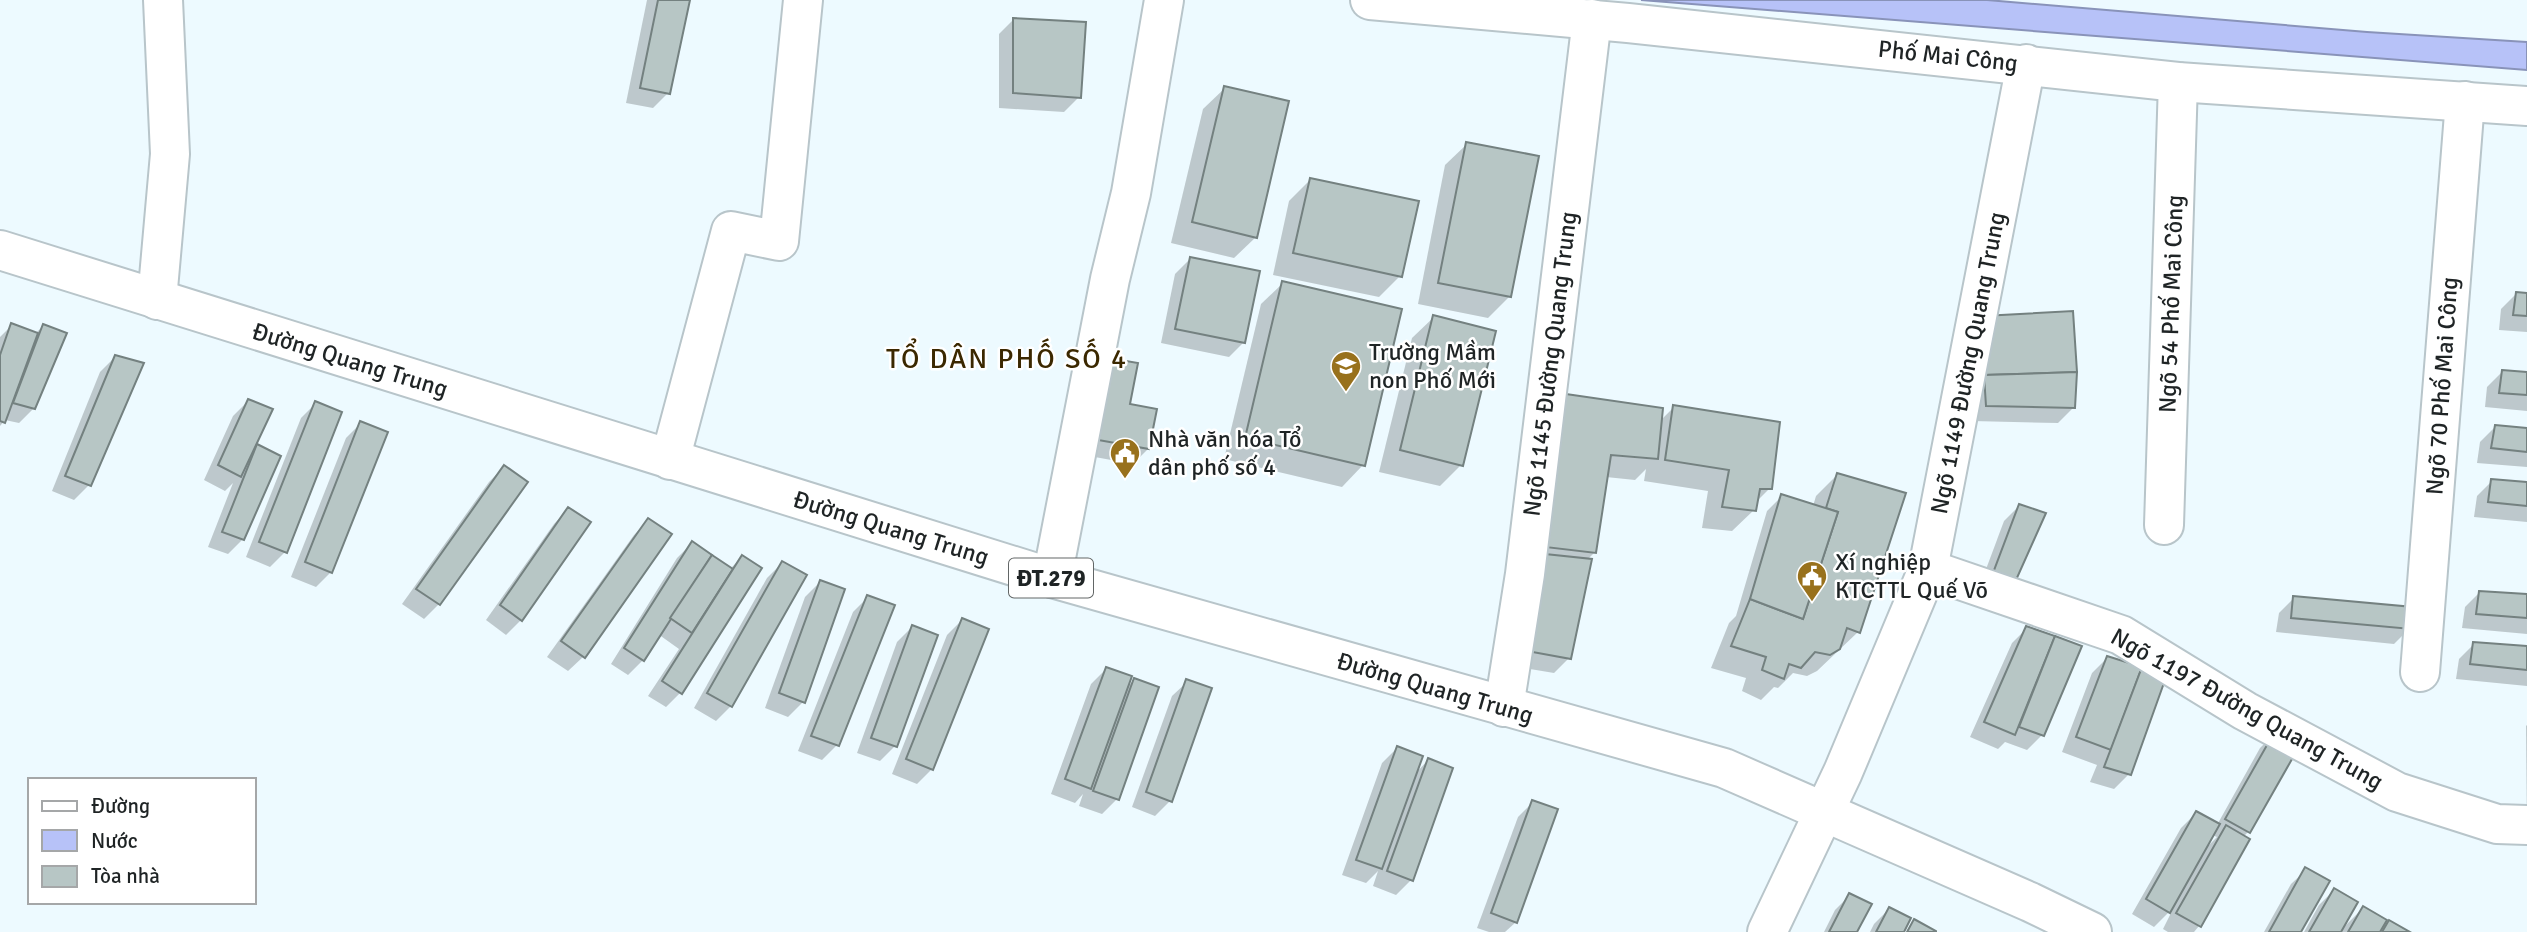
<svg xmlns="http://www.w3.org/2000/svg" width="2527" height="932" viewBox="0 0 2527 932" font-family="Signika,sans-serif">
  <rect width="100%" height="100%" fill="#edfaff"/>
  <!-- water -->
  <path fill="#b7c2f8" stroke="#8993b9" stroke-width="2" d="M1641 0H1987L2367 32 2527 42V70Z"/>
  <!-- shadow -->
  <g fill="#0003" fill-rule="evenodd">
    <path d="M647 0H688L668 93 653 108 626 103Z"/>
    <path d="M1014 19 1079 97 1064 112 999 108V34Z"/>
    <path d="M1225 88 1256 237 1234 258 1171 243 1203 109Z"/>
    <path d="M1467 144 1510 296 1488 318 1418 304 1445 165Z"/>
    <path d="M1310 180 1400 276 1379 297 1273 275 1289 201Z"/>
    <path d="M1190 259 1244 342 1229 357 1161 343 1175 274Z"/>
    <path d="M1283 283 1363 465 1342 487 1224 459 1261 304Z"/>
    <path d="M2516 294H2527V332L2499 330 2501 309Z"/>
    <path d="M1434 317 1461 465 1440 486 1379 472 1412 338Z"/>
    <path d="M12 325 35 334 43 326 34 408 19 423 5 420 0 426V337Z"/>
    <path d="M1969 332 2073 408 2058 423 1972 421Z"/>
    <path d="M115 357 89 485 74 500 52 491 100 372Z"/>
    <path d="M2502 372 2527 374V411L2485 407 2487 387Z"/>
    <path d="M248 401 254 445 279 457 243 539 228 554 208 547 233 483 225 491 204 480 233 416Z"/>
    <path d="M316 403 285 552 270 567 246 557 301 418Z"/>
    <path d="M1128 406 1148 449 1133 464 1073 453Z"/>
    <path d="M1674 407 1770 488 1755 503 1754 510 1732 531 1702 528 1708 491 1644 481 1646 469 1635 480 1606 477 1595 552 1587 560 1569 658 1554 673 1513 666 1545 417 1660 421Z"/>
    <path d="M361 423 331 572 316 587 291 577 346 438Z"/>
    <path d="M2495 427 2527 430V467L2477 463 2480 442Z"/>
    <path d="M504 467 439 604 424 619 402 604 489 482Z"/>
    <path d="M1838 474 1858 632 1817 671 1807 676 1793 673 1778 688 1774 687 1761 700 1742 691 1746 678 1711 668 1729 623 1736 616 1767 511 1782 496 1813 506 1816 496Z"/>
    <path d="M2492 481 2527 484V522L2474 517 2477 496Z"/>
    <path d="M2019 506 2044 514 1976 596 2004 521Z"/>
    <path d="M568 509 521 620 506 635 486 620 554 524Z"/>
    <path d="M649 520 583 657 568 671 547 657 634 535Z"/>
    <path d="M692 543 730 569 742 557 681 692 666 707 648 696 679 649 658 634 643 660 628 675 611 664 677 558Z"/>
    <path d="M782 563 731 706 716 721 694 708 767 578Z"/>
    <path d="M820 582 803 702 788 717 765 708 805 597Z"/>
    <path d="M2480 592 2527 596V634L2462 628 2465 607Z"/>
    <path d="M868 597 837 745 822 760 798 751 853 612Z"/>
    <path d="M2294 598 2409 629 2394 644 2276 632 2279 613Z"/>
    <path d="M962 620 932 769 917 784 892 774 947 635Z"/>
    <path d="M912 627 936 636 895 746 880 761 857 753 897 642Z"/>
    <path d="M2027 628 2079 647 2042 735 2027 750 2005 742 1998 749 1970 737 2012 643Z"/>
    <path d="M2474 644 2527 648V686L2456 679 2459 659Z"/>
    <path d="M2107 658 2129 774 2114 789 2090 782 2097 765 2062 752 2092 673Z"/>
    <path d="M1106 669 1125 689 1134 680 1117 799 1102 814 1079 806 1083 794 1075 803 1051 794 1091 684Z"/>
    <path d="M1187 682 1170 801 1155 816 1132 807 1172 696Z"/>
    <path d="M2527 725V833L2526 726Z"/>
    <path d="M2275 733 2248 832 2243 837 2248 840 2199 926 2194 932H2168L2163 929 2174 907 2154 927 2132 914 2181 828 2196 813 2217 825 2260 748ZM2212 835 2217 837 2207 847Z"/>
    <path d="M1397 748 1415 774 1428 760 1411 880 1396 895 1373 886 1378 871 1366 883 1342 875 1382 763Z"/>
    <path d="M1533 802 1516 922 1505 932H1489L1477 928 1518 817Z"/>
    <path d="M2306 870 2299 932H2264L2291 884Z"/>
    <path d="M2334 890 2342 929 2363 908 2406 932H2304L2319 905Z"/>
    <path d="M1850 895 1855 932H1824L1835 910Z"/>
    <path d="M1889 909 1902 932H1870L1874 924Z"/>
  </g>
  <!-- building -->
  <g fill="#b7c6c5" stroke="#748180" stroke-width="2">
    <path d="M658 0H690L670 94 640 88Z"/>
    <path d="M1013 18 1086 22 1081 98 1013 93Z"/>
    <path d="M1224 86 1289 101 1257 238 1192 222Z"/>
    <path d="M1466 142 1539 156 1511 297 1438 283Z"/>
    <path d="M1310 178 1419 201 1402 277 1293 253Z"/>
    <path d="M1190 257 1260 271 1245 343 1175 329Z"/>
    <path d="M1282 281 1402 309 1365 466 1245 438Z"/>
    <path d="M2516 292 2527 293V316L2513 315Z"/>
    <path d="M2073 311 2077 372 1984 375 1983 316Z"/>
    <path d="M1433 315 1496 331 1463 466 1400 450Z"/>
    <path d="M11 323 38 333 5 423 0 421V355Z"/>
    <path d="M43 324 67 333 35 409 13 403Z"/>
    <path d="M115 355 144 363 91 486 65 476Z"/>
    <path d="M1103 357 1138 363 1130 404 1157 409 1149 449 1087 438Z"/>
    <path d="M2502 370 2527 372V395L2499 393Z"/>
    <path d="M2077 372 2075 408 1986 406 1984 375Z"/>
    <path d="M1566 394 1663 408 1658 459 1611 455 1596 553 1545 547Z"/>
    <path d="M248 399 273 409 241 477 218 465Z"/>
    <path d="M315 401 342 412 287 553 259 542Z"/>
    <path d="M1673 405 1780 422 1772 489H1760L1756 511 1722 507 1729 470 1665 460Z"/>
    <path d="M360 421 388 432 332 573 305 562Z"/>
    <path d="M2495 425 2527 428V452L2491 448Z"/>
    <path d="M257 444 281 456 244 540 222 532Z"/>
    <path d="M504 465 528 482 440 605 416 589Z"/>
    <path d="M1837 473 1906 493 1860 633 1847 628 1840 649 1830 655 1815 652 1801 668 1789 664 1784 679 1762 670 1766 657 1731 646 1750 599 1803 619 1838 512 1826 508Z"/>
    <path d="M2491 479 2527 482V506L2488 502Z"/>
    <path d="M1781 494 1838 512 1803 619 1750 599Z"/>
    <path d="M2019 504 2046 513 2012 589 1990 581Z"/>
    <path d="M568 507 591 522 522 621 500 605Z"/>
    <path d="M648 518 672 534 585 658 561 641Z"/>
    <path d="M692 541 712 555 644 661 624 648Z"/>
    <path d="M1545 554 1592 559 1571 659 1527 651Z"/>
    <path d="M712 555 733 569 692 633 670 618Z"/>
    <path d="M742 555 762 568 682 694 662 681Z"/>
    <path d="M782 561 807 575 732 707 707 693Z"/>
    <path d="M820 580 845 589 805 703 779 693Z"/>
    <path d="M2479 591 2527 594V618L2476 614Z"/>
    <path d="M867 595 895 605 839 746 811 736Z"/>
    <path d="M2293 596 2413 607 2411 629 2291 618Z"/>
    <path d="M962 618 989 629 933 770 906 759Z"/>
    <path d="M912 625 938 635 897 747 871 738Z"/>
    <path d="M2026 626 2055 636 2015 735 1984 722Z"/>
    <path d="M2055 636 2082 646 2044 736 2019 727Z"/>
    <path d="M2473 642 2527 646V670L2470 664Z"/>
    <path d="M2107 656 2142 667 2111 750 2076 737Z"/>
    <path d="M1106 667 1132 676 1091 789 1065 779Z"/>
    <path d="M2142 667 2165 680 2131 775 2104 767Z"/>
    <path d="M1134 678 1159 687 1119 800 1093 791Z"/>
    <path d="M1186 679 1212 688 1172 802 1146 792Z"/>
    <path d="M2275 731 2300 745 2250 833 2225 819Z"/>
    <path d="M1397 746 1423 756 1382 869 1356 860Z"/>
    <path d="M1428 758 1453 768 1413 881 1387 871Z"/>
    <path d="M1532 800 1558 809 1517 923 1491 913Z"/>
    <path d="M2196 811 2220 824 2170 913 2146 899Z"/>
    <path d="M2226 825 2250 839 2201 927 2176 913Z"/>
    <path d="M2305 867 2330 881 2301 932H2269Z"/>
    <path d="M2334 888 2358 902 2341 932H2309Z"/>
    <path d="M1849 893 1872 904 1857 932H1829Z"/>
    <path d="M2363 906 2387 920 2380 932H2348Z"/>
    <path d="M1889 907 1911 918 1904 932H1876Z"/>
    <path d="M1914 919 1936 931V932H1907Z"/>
    <path d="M2389 920 2410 932H2382Z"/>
  </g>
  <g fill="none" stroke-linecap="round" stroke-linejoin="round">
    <!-- minor casing -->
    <g stroke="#b8c5ca" stroke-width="42">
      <g id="minor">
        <path d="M1370 0 1628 23 2178 82 2527 106"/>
        <path d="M670 460 731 231 779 241 803 0"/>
        <path d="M2164 525 2178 82"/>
        <path d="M1928 569 2121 635 2245 711 2397 792 2497 824 2527 825"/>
        <path d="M1052 578 1110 279 1131 193 1164 0"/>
        <path d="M2420 672 2465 101"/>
        <path d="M1504 707 1525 574 1592 19"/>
        <path d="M1767 932 1843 772 1928 569 2026 64"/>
      </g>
    </g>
    <!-- major casing -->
    <g stroke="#b8c5ca" stroke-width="42">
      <g id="major">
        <path d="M0 250 1052 578 1724 768 2030 902 2092 932"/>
        <path d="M157 300 170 154 163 0"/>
      </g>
    </g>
    <!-- minor -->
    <use href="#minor" stroke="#fff" stroke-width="38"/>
    <!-- major -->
    <use href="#major" stroke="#fff" stroke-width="38"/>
  </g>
  <!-- icons -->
  <defs>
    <g id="school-pin" transform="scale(1.575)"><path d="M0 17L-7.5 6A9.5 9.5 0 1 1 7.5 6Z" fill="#98711c" stroke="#fff"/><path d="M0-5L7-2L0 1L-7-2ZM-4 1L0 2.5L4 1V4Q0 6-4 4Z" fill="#fff"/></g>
    <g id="civic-pin" transform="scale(1.575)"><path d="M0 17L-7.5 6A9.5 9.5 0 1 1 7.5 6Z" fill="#98711c" stroke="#fff"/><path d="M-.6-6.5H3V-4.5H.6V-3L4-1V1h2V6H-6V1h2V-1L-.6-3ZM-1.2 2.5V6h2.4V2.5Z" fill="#fff"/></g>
  </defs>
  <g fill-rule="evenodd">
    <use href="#school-pin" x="1346" y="366"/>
    <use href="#civic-pin" x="1125" y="453"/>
    <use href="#civic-pin" x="1812" y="576"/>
  </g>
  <g text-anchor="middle" stroke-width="5" stroke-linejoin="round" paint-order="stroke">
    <!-- shield labels -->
    <rect fill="#fff" stroke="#626666" stroke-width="2" x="1009" y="558.5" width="84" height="39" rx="5"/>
    <g font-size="23" font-weight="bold" fill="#1f2425">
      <text x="1051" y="586">ĐT.279</text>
    </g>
    <!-- street labels -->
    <g font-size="24" fill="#1f2425" stroke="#fff">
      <text transform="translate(1948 56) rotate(6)" y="8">Phố Mai Công</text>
      <text transform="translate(2171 304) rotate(-88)" y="8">Ngõ 54 Phố Mai Công</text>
      <text transform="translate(350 360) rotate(17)" y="8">Đường Quang Trung</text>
      <text transform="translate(1968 363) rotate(-79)" y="8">Ngõ 1149 Đường Quang Trung</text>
      <text transform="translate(1550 364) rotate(-83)" y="8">Ngõ 1145 Đường Quang Trung</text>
      <text transform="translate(2442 386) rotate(-86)" y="8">Ngõ 70 Phố Mai Công</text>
      <text transform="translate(891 528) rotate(17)" y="8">Đường Quang Trung</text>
      <text transform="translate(1435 688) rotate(16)" y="8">Đường Quang Trung</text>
      <text transform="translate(2247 709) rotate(29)" y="8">Ngõ 1197 Đường Quang Trung</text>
    </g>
    <!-- poi labels -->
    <g font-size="24" fill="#1f2425" stroke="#fff" text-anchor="start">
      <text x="1369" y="360">Trường Mầm<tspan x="1369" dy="28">non Phố Mới</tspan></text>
      <text x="1148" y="447">Nhà văn hóa Tổ<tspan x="1148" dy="28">dân phố số 4</tspan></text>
      <text x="1835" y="570">Xí nghiệp<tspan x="1835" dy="28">KTCTTL Quế Võ</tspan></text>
    </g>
    <!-- quarter labels -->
    <g font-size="28" letter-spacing="2" fill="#3b2800" stroke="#fff">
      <text x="1007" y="368">TỔ DÂN PHỐ SỐ 4</text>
    </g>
  </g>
  <!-- legend -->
  <rect x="28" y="778" width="228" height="126" fill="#ffffff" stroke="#a5a7a8" stroke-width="2"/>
  <rect x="42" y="801" width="35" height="10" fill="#ffffff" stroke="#a5a7a8" stroke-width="2"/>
  <text x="91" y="813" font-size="21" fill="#1f2425">Đường</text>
  <rect x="42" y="830" width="35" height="21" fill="#b7c2f8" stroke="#a5a7a8" stroke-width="2"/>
  <text x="91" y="848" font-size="21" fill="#1f2425">Nước</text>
  <rect x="42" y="866" width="35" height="21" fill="#b7c6c5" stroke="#a5a7a8" stroke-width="2"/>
  <text x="91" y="883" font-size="21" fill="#1f2425">Tòa nhà</text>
</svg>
